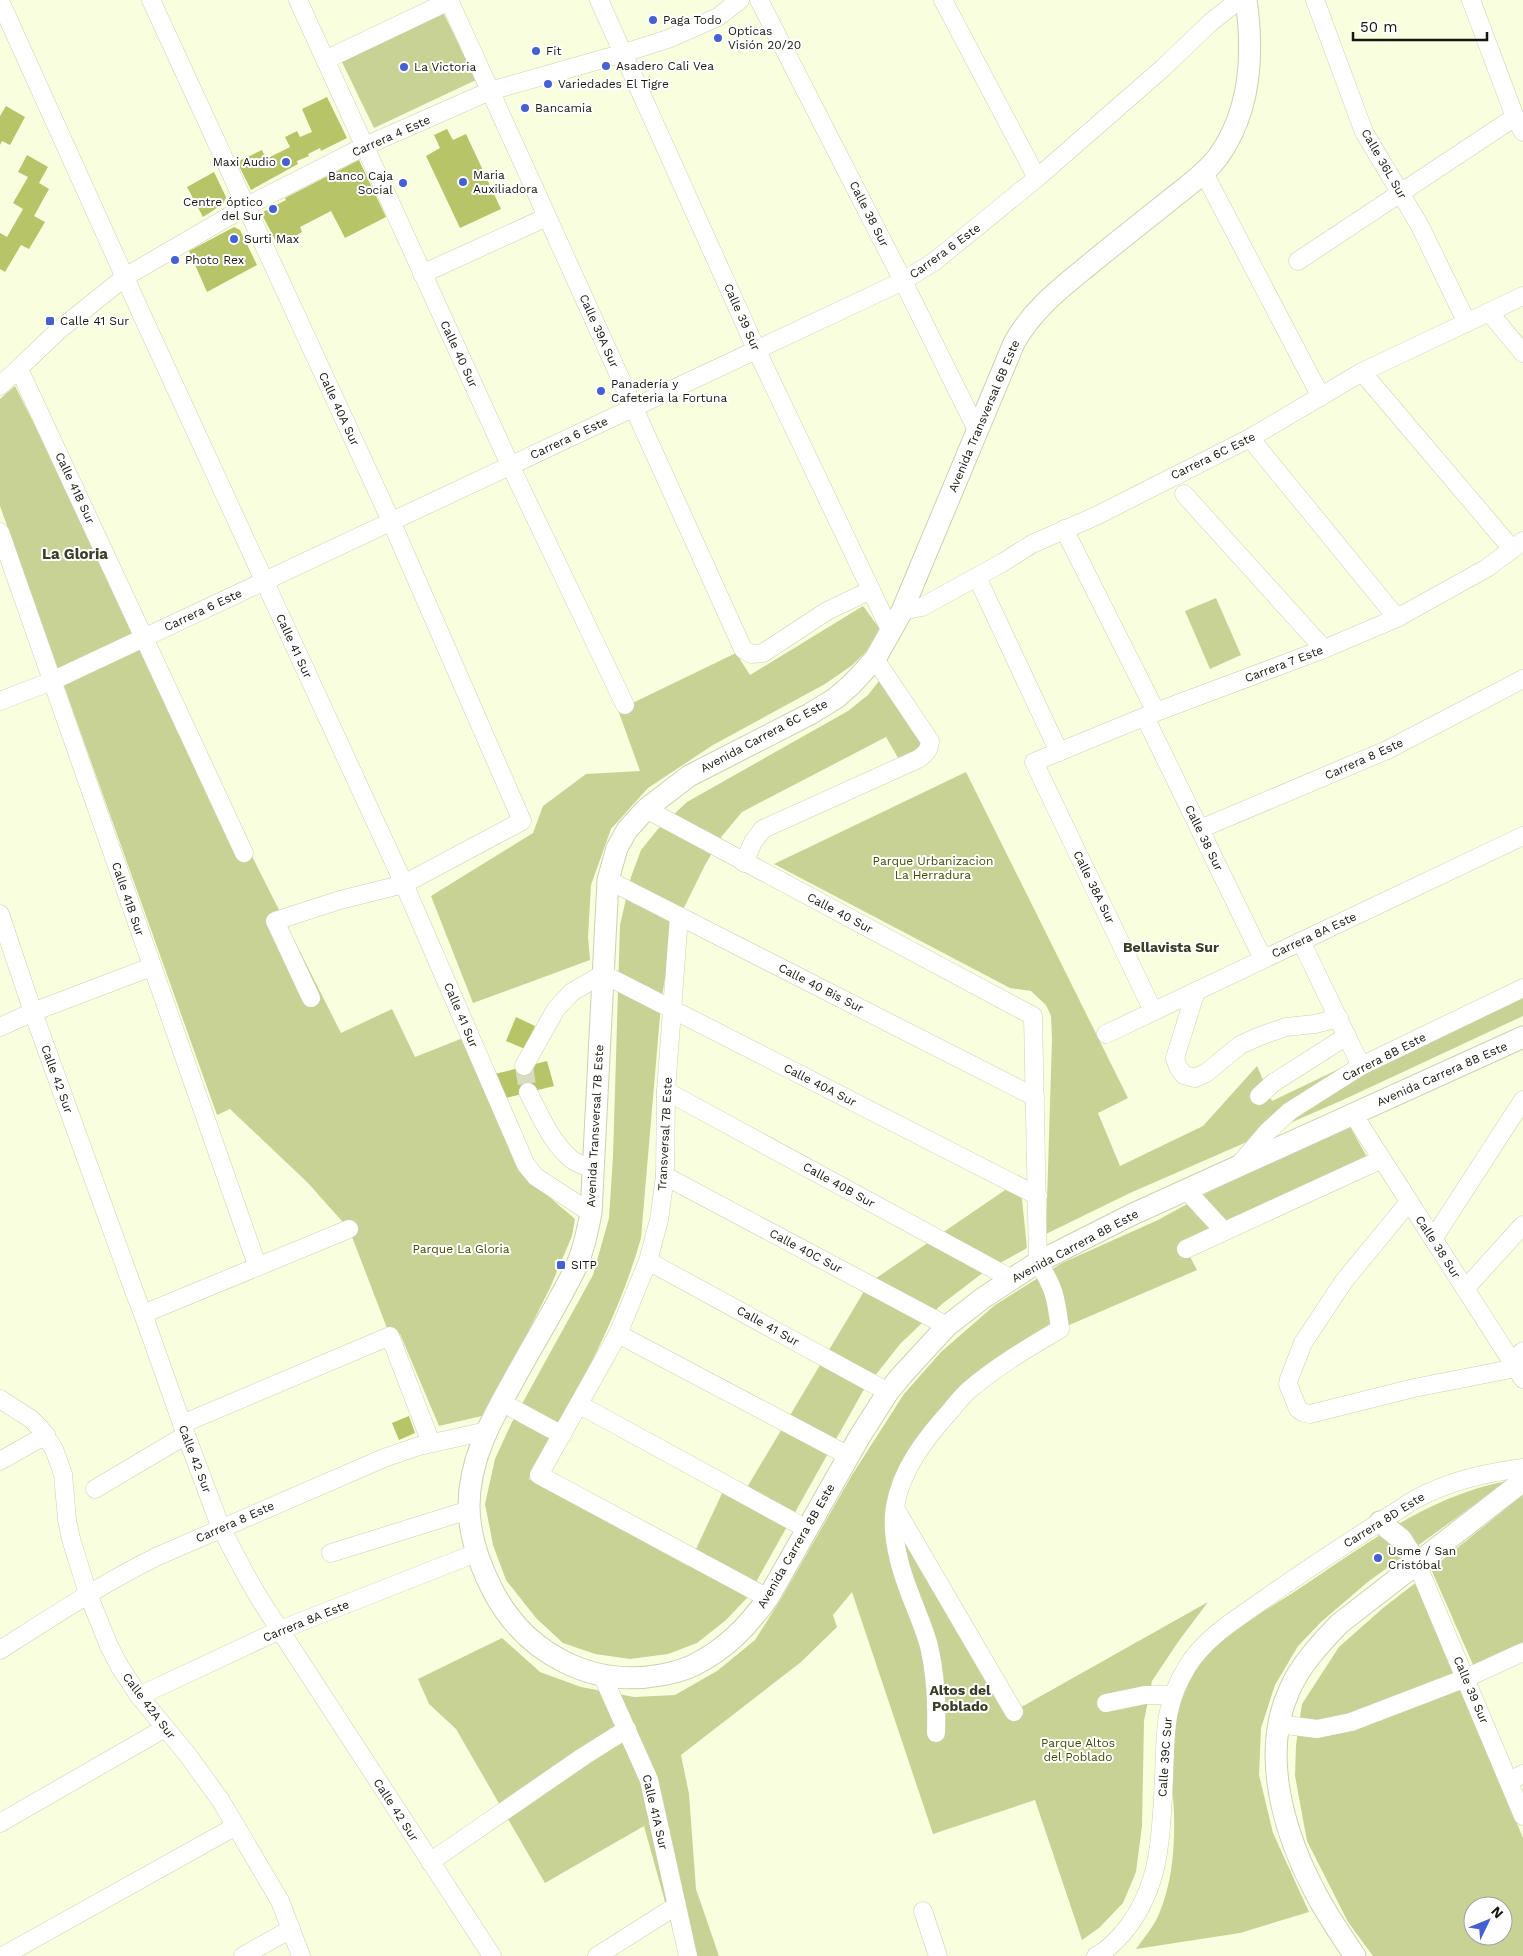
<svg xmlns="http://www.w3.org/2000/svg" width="1523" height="1956" viewBox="0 0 1523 1956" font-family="'Work Sans',sans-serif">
  <rect width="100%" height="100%" fill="#f9fedf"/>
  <!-- green -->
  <g fill="#c8d295" fill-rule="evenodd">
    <path d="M442 10 476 80 374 128 340 58Z"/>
    <path d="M15 386 341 1033 392 1009 415 1057 463 1038 526 1177 575 1219 572 1236 550 1288 486 1415 439 1426 400 1334 390 1336 349 1229 308 1183 230 1109 217 1115 0 506V399Z"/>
    <path d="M1216 598 1241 655 1210 669 1185 611Z"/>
    <path d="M863 606 880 629 869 649 851 666 825 684 713 745 648 788 611 829 591 885 588 937 590 960 473 1003 431 896 533 833 543 806 586 774 640 771 618 710 736 653 750 675Z"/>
    <path d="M879 681 927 750 901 763 886 737 742 812 722 836 705 865 672 932 661 1004 641 1238C617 1324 571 1401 529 1479L688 1566 726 1485 743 1494 869 1283 1011 1186 1022 1199 1027 1248 984 1272 942 1304 900 1344 863 1391 747 1598 726 1620 697 1643 668 1654 630 1659 595 1654 563 1643 536 1618 506 1580 493 1545 485 1504 495 1459 512 1422 593 1275 609 1218 613 1156 620 925 631 877 641 850 658 829 687 802 848 711 868 695Z"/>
    <path d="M966 772 1128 1098 1098 1113 1120 1166 1203 1126 1257 1066 1272 1101 1523 981V1016L1345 1099 1130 1193 1046 1234 1052 1039 1051 1016 1046 1005 1031 991 1010 988 774 864Z"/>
    <path d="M1349 1125 1371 1164 1186 1249 1197 1270 1060 1329 940 1423 895 1508 1014 1711 1208 1602 1178 1642 1152 1681 1144 1721 1142 1826 1136 1872 1123 1903 1099 1928 1082 1940 1035 1800 933 1834 852 1592 833 1615 837 1627 801 1662 681 1755 689 1794 696 1889 719 1956H680L644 1826 545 1883 456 1729 429 1704 418 1679 502 1638 540 1672 581 1687 634 1697 675 1695 717 1671 755 1640 781 1599 852 1475 904 1394 941 1352 995 1305 1062 1263 1158 1220 1242 1174Z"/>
    <path d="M1507 1481 1369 1581 1321 1622 1298 1646 1275 1685 1261 1728 1259 1775 1273 1833 1309 1912 1240 1933 1136 1949C1144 1938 1154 1926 1159 1914 1172 1883 1175 1848 1174 1814 1173 1786 1168 1759 1173 1731 1177 1710 1189 1675 1203 1659 1226 1632 1265 1611 1294 1592 1361 1548 1427 1496 1507 1481Z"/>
    <path d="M1523 1495V1642L1474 1667 1431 1569Z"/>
    <path d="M1418 1581 1523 1838V1956H1373L1348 1922 1307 1841 1295 1776 1296 1745 1302 1704 1339 1647 1383 1608ZM1473 1906H1503V1936H1473Z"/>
  </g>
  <!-- building -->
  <g fill="#b7c468">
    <path d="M327 97 347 138 321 151 320 148 308 154 309 156 297 161 298 164 251 190 237 162 262 150 266 159 290 147 285 137 297 131 300 137 312 132 302 109Z"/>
    <path d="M6 106 25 117 10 145 2 141 0 145V116Z"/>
    <path d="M447 129 453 140 466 134 501 209 460 228 426 156 440 148 434 135Z"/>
    <path d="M27 155 48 167 39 183 49 189 34 216 45 222 29 249 21 245 5 272 0 269V233L7 237 23 209 13 203 28 177 18 172Z"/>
    <path d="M359 160 386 217 345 238 331 211 300 227 302 232 278 245 261 213 286 200 285 198Z"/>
    <path d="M214 172 226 197 223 204 203 217 187 187Z"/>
    <path d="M234 227 240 230 257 265 207 292 189 251Z"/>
    <path d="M516 1017 535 1026 525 1049 506 1041Z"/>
    <path d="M547 1061 554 1086 502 1099 495 1074Z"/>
    <path d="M409 1416 415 1433 399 1440 392 1423Z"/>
  </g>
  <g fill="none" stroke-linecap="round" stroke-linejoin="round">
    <!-- minor-tunnel -->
    <path stroke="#d7dcc0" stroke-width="18" stroke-dasharray="18 9" stroke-linecap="butt" d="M524 1066 528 1092"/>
    <!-- minor casing -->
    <g stroke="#ccd1b3" stroke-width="19">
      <g id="minor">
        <path d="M151 0 391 521 522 821 404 884 340 900 275 921 311 998"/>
        <path d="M298 0 510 465 625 705"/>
        <path d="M449 0 743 649 751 654 763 653 827 611 871 590"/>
        <path d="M599 0 757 351 891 632"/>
        <path d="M759 0 903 281 977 430"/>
        <path d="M943 0 1037 178"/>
        <path d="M1315 0 1364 132 1420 226 1467 323"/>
        <path d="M1471 0 1515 117 1523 132"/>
        <path d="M0 1 141 313 404 884 526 1165 536 1177 591 1213"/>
        <path d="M325 60 449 1"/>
        <path d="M1204 173 1321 397"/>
        <path d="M1298 261 1515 117"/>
        <path d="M422 274 547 217"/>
        <path d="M1489 312 1523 353"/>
        <path d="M19 369 244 853"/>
        <path d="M1362 372 1512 549"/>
        <path d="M0 386 59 330 125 277 245 207 365 146 490 91 624 53 668 39 718 17 740 0"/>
        <path d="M1250 438 1397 618"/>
        <path d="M1184 494 1324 649"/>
        <path d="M1064 529 1156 712"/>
        <path d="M0 532 257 1265"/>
        <path d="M977 577 1059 752"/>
        <path d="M902 611 922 607 1002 563 1032 544 1096 516 1250 438 1362 372 1523 296"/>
        <path d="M0 701 52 681 903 281 935 261 1037 178 1163 68 1211 22 1239 0"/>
        <path d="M1145 717 1263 959"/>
        <path d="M646 809 1033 1016 1038 1262C1055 1289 1056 1298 1060 1329 1028 1348 997 1366 969 1390 962 1396 957 1403 951 1410 926 1438 901 1469 895 1507 892 1524 895 1544 899 1560 906 1590 921 1617 929 1646 936 1675 937 1703 936 1733"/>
        <path d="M1200 829 1387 750 1523 679"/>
        <path d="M744 863 753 842 763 829 918 759C926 754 929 750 930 741L875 659"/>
        <path d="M608 880 1035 1097"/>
        <path d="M0 914 33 1012 134 1291 143 1314 186 1435 221 1528 247 1577 261 1601 492 1956"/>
        <path d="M679 916 666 1091 665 1176 659 1220 648 1261 618 1334 539 1475 768 1598"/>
        <path d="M1301 941 1361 1066"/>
        <path d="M1196 991 1175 1058 1178 1067 1184 1075 1195 1078 1206 1073 1240 1045 1260 1036 1286 1027 1315 1024 1339 1018"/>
        <path d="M1153 1011 1034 762 1156 712 1324 649 1397 618 1487 568 1523 541"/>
        <path d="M0 1027 33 1012 151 967"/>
        <path d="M1106 1034 1523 836"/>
        <path d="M524 1066 556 1009 572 992 603 974 1038 1196"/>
        <path d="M666 1091 1012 1279"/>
        <path d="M528 1092C540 1115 551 1142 571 1159 577 1164 586 1166 593 1169"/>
        <path d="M1259 1096 1273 1083 1347 1036"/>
        <path d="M1353 1114 1523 1379"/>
        <path d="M1238 1166 1267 1132 1290 1111 1361 1066 1523 988"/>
        <path d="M665 1176 947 1326"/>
        <path d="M1186 1190 1224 1231"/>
        <path d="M1409 1202 1344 1281 1303 1343 1289 1379 1288 1384 1298 1409 1304 1413 1310 1414 1414 1388 1516 1368"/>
        <path d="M1433 1239 1523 1100"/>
        <path d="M1186 1249 1382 1159"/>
        <path d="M648 1261 888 1392"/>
        <path d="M1465 1289 1523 1225"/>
        <path d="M143 1314 349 1229"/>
        <path d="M618 1334 849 1456"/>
        <path d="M1512 1362 1523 1351"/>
        <path d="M0 1399 31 1419 40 1428 54 1449 63 1474 67 1520 71 1539 88 1594 109 1646 120 1667 139 1696 187 1754 221 1801 280 1901 301 1956"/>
        <path d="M501 1402 562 1435"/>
        <path d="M580 1405 807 1529"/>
        <path d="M182 1424 390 1336 431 1443"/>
        <path d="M0 1461 46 1435"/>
        <path d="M95 1489 186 1435"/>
        <path d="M895 1508 1014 1712"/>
        <path d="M331 1553 469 1510"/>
        <path d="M1417 1564 1523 1816"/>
        <path d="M0 1650C52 1617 103 1583 158 1556L384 1458 419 1446 487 1431"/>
        <path d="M602 1675 649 1780 688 1956"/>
        <path d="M139 1696 280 1630 476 1553"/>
        <path d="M1106 1703 1145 1695H1173"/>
        <path d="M1278 1724 1317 1729 1351 1722 1466 1678 1523 1652"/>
        <path d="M1509 1781 1523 1774"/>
        <path d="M0 1823 165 1728"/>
        <path d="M430 1862 584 1756 627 1729"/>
        <path d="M923 1911 938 1956"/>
        <path d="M3 1956 236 1826"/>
        <path d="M243 1956 291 1929"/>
        <path d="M597 1956 676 1906"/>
        <path d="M1096 1956C1108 1950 1119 1938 1127 1928 1162 1883 1161 1831 1164 1777 1166 1735 1163 1706 1187 1667 1205 1637 1238 1618 1266 1598 1314 1564 1364 1532 1414 1500 1448 1481 1485 1473 1523 1468"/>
      </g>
    </g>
    <!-- major casing -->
    <g stroke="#ccd1b3" stroke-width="23">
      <g id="major">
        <path d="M1246 0C1254 54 1251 111 1218 157 1205 174 1186 187 1170 200 1141 223 1112 246 1084 269 1057 291 1031 312 1014 343L902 611 875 659 852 684 836 698 810 714 689 776 646 809 627 830 617 848 608 880 591 1213C587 1233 583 1253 574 1271 555 1309 532 1346 512 1383 490 1422 469 1461 469 1506 469 1537 480 1566 494 1593 527 1654 592 1688 661 1675 672 1673 684 1670 694 1665 726 1649 748 1626 768 1598L860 1436 888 1392 902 1375 947 1326 983 1298 1038 1262 1131 1215 1523 1037"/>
        <path d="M1380 1522 1401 1539 1417 1564"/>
        <path d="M1355 1956C1340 1934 1325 1912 1313 1888 1283 1830 1261 1753 1289 1691 1300 1665 1320 1644 1339 1624L1523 1481"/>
      </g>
    </g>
    <!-- minor -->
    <use href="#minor" stroke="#fff" stroke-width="18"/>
    <!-- major -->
    <use href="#major" stroke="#fff" stroke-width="21"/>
  </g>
  <!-- markers -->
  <g fill="#4560d3" stroke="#fff" stroke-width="2">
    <circle cx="653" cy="20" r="5"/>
    <circle cx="718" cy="38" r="5"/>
    <circle cx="536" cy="51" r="5"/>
    <circle cx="606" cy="66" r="5"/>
    <circle cx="404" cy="67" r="5"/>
    <circle cx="548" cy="84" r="5"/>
    <circle cx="525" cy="108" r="5"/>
    <circle cx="286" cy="162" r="5"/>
    <circle cx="463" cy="182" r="5"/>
    <circle cx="403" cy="183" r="5"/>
    <circle cx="273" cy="209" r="5"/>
    <circle cx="234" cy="239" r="5"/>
    <circle cx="175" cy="260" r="5"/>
    <rect x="45" y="316" width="10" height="10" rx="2.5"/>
    <circle cx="601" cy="391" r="5"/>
    <rect x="556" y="1260" width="10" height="10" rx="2.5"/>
    <circle cx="1378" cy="1558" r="5"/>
  </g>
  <g text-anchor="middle" stroke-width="4" stroke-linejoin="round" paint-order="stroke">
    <!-- poi labels -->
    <g font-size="12" fill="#16180d" stroke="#fff" text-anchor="start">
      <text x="663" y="24">Paga Todo</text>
      <text x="728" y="35">Opticas<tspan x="728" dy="14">Visión 20/20</tspan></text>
      <text x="546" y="55">Fit</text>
      <text x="616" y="70">Asadero Cali Vea</text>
      <text x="414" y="71">La Victoria</text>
      <text x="558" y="88">Variedades El Tigre</text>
      <text x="535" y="112">Bancamia</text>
      <text x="276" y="166" text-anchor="end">Maxi Audio</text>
      <text x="473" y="179">Maria<tspan x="473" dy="14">Auxiliadora</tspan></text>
      <text x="393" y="180" text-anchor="end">Banco Caja<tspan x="393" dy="14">Social</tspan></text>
      <text x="263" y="206" text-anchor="end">Centre óptico<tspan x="263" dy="14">del Sur</tspan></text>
      <text x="244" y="243">Surti Max</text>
      <text x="185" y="264">Photo Rex</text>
      <text x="60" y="325">Calle 41 Sur</text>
      <text x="611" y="388">Panadería y<tspan x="611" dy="14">Cafeteria la Fortuna</tspan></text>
      <text x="571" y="1269">SITP</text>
      <text x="1388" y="1555">Usme / San<tspan x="1388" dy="14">Cristóbal</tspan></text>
    </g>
    <!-- street labels -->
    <g font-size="12" fill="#16180d" stroke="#fff">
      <text transform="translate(391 136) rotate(-24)" y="4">Carrera 4 Este</text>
      <text transform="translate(1384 164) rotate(60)" y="4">Calle 36L Sur</text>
      <text transform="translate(869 214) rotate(63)" y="4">Calle 38 Sur</text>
      <text transform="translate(945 251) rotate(-36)" y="4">Carrera 6 Este</text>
      <text transform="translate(742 317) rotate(66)" y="4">Calle 39 Sur</text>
      <text transform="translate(599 331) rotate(66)" y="4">Calle 39A Sur</text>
      <text transform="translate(459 354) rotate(65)" y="4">Calle 40 Sur</text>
      <text transform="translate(339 409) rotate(65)" y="4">Calle 40A Sur</text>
      <text transform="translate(984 416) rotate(-67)" y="4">Avenida Transversal 6B Este</text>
      <text transform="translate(569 438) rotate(-25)" y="4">Carrera 6 Este</text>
      <text transform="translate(1213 456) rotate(-26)" y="4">Carrera 6C Este</text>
      <text transform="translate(75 488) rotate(65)" y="4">Calle 41B Sur</text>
      <text transform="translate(203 610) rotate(-25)" y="4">Carrera 6 Este</text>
      <text transform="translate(294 646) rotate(65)" y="4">Calle 41 Sur</text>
      <text transform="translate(1284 664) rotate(-21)" y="4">Carrera 7 Este</text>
      <text transform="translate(764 736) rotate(-28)" y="4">Avenida Carrera 6C Este</text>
      <text transform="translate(1364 759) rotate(-24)" y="4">Carrera 8 Este</text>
      <text transform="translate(1204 838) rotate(64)" y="4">Calle 38 Sur</text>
      <text transform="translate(1094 887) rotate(64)" y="4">Calle 38A Sur</text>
      <text transform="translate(128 899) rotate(71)" y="4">Calle 41B Sur</text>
      <text transform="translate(840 913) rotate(28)" y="4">Calle 40 Sur</text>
      <text transform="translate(1314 935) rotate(-25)" y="4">Carrera 8A Este</text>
      <text transform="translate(821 988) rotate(27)" y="4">Calle 40 Bis Sur</text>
      <text transform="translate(461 1015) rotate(67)" y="4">Calle 41 Sur</text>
      <text transform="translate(1384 1057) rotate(-27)" y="4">Carrera 8B Este</text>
      <text transform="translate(1442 1074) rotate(-24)" y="4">Avenida Carrera 8B Este</text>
      <text transform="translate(57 1079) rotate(70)" y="4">Calle 42 Sur</text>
      <text transform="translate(820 1085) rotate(27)" y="4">Calle 40A Sur</text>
      <text transform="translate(595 1126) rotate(-87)" y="4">Avenida Transversal 7B Este</text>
      <text transform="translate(665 1134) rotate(-87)" y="4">Transversal 7B Este</text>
      <text transform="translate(839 1185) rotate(29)" y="4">Calle 40B Sur</text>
      <text transform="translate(1075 1246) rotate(-28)" y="4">Avenida Carrera 8B Este</text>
      <text transform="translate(1438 1247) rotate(57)" y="4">Calle 38 Sur</text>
      <text transform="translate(806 1251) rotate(28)" y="4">Calle 40C Sur</text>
      <text transform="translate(768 1326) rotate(29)" y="4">Calle 41 Sur</text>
      <text transform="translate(195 1459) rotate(69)" y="4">Calle 42 Sur</text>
      <text transform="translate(1384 1520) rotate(-32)" y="4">Carrera 8D Este</text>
      <text transform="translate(235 1522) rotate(-24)" y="4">Carrera 8 Este</text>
      <text transform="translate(796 1546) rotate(-60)" y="4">Avenida Carrera 8B Este</text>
      <text transform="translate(306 1621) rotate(-22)" y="4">Carrera 8A Este</text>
      <text transform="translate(1471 1690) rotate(67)" y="4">Calle 39 Sur</text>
      <text transform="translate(149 1706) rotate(53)" y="4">Calle 42A Sur</text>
      <text transform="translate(1165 1757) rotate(-86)" y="4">Calle 39C Sur</text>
      <text transform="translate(396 1810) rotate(57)" y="4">Calle 42 Sur</text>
      <text transform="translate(655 1812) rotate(77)" y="4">Calle 41A Sur</text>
    </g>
    <!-- park labels -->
    <g font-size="12" fill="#444b01" stroke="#fff">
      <text x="933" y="865">Parque Urbanizacion<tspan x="933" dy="14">La Herradura</tspan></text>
      <text x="461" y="1253">Parque La Gloria</text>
      <text x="1078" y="1747">Parque Altos<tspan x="1078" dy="14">del Poblado</tspan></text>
    </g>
    <!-- neighbourhood labels -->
    <g font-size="14" font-weight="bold" fill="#3a3e25" stroke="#fff">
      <text x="1171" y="952">Bellavista Sur</text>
      <text x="960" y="1695">Altos del<tspan x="960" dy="16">Poblado</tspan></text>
    </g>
    <!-- quarter labels -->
    <g font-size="15" font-weight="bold" fill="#3a3e25" stroke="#fff">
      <text x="75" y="559">La Gloria</text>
    </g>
  </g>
  <!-- north arrow -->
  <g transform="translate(1488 1921) rotate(47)"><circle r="24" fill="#ffffff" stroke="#a2a39e"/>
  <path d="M0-4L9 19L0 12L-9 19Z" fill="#4560d3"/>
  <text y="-8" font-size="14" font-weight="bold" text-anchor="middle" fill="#16180d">N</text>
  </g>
  <!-- scale -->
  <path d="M1353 32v8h134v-8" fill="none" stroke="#16180d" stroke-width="2.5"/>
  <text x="1360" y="32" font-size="15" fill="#16180d" stroke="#ffffff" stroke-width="4" paint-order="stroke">50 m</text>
</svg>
